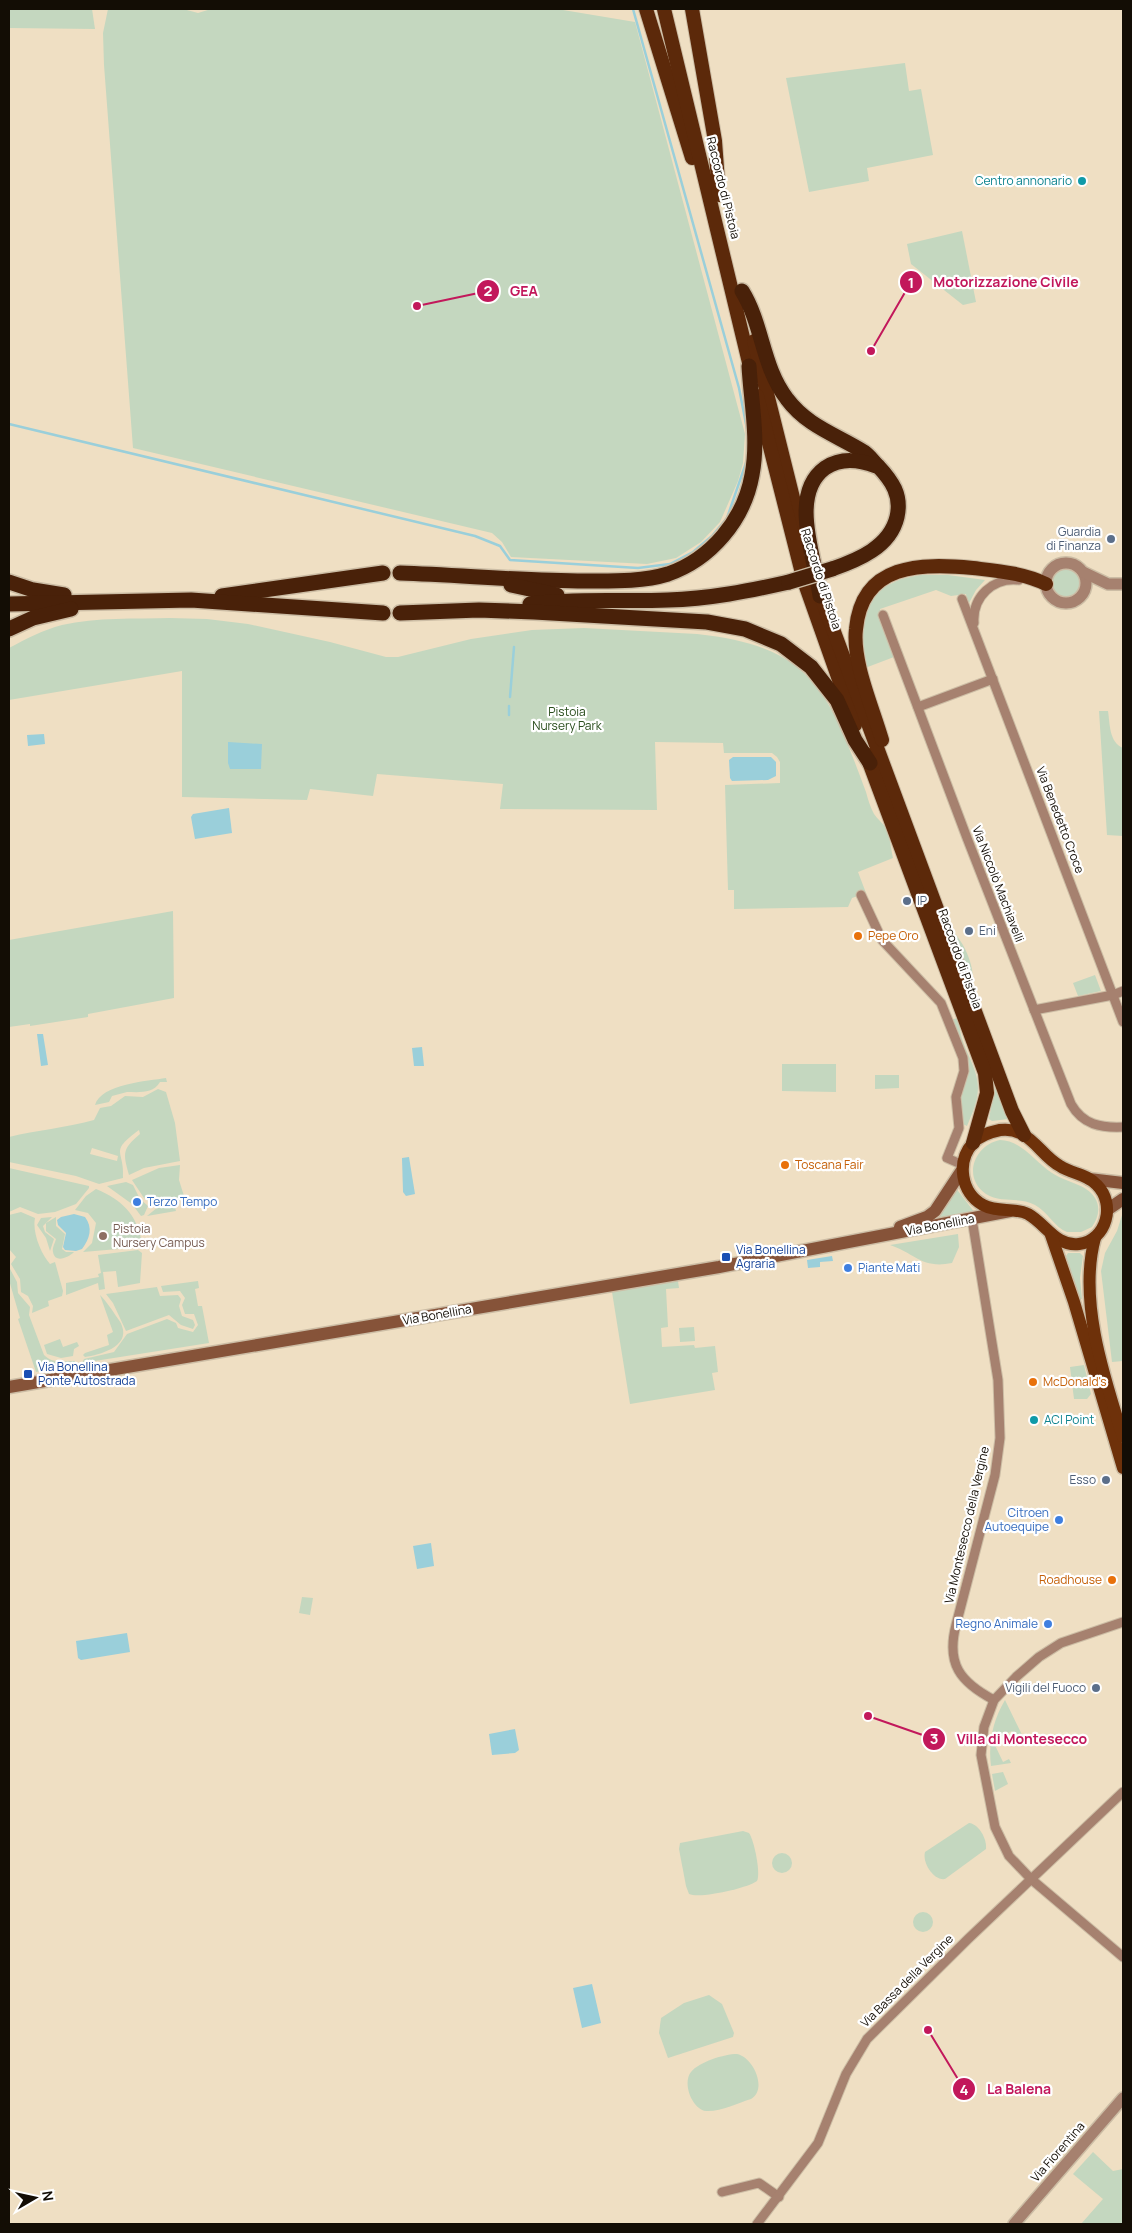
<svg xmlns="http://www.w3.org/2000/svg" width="1132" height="2233" viewBox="0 0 1132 2233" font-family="Manrope,sans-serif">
  <rect width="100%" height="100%" fill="#efdfc3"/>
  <!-- green -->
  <g fill="#c4d7bf" fill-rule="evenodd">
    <path d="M9 9H92L95 29 9 28Z"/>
    <path d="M108 9H183L198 13 211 9H557L635 22 745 434 743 463 738 481 720 522 701 542 676 558 647 564 511 557 502 542 492 533 133 448 104 65 103 33Z"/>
    <path d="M905 63 909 91 921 89 933 155 867 168 869 181 809 192 786 78Z"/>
    <path d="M962 231 976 302 963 305 911 264 907 244Z"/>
    <circle cx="1066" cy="583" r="14"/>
    <path d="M920 575H948L985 580 976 590 968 605 966 594 951 596 936 590 880 609 894 657 865 668 860 641 867 605 878 591 886 586 901 579Z"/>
    <path d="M170 618 207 619 248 624 330 642 386 657H398L471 639 532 630 584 628 697 634C813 646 829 693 866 792 868 799 870 807 874 814 877 819 883 823 886 828 890 836 891 849 893 858L858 872 866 893 852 898 848 907 734 909V890H728L725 785 780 783V762L777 757 772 753H724L723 743 655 742 657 810 500 809 503 784 377 774 373 796 310 789 307 800 182 797V671L9 700V648C26 639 43 630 62 625 97 617 135 619 170 618Z"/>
    <path d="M1099 711H1108C1110 724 1109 742 1123 748V836L1107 835Z"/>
    <path d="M173 911 174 998 88 1014V1017L30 1026V1024L9 1027V940Z"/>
    <path d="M949 927C966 944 975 966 973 990Z"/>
    <path d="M1095 975 1101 991 1078 996 1073 983Z"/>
    <path d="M960 1017C956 1042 978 1063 978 1088 978 1101 972 1114 967 1126L963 1124 959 1104 969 1068 951 1020Z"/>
    <path d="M782 1064H836V1092L782 1091Z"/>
    <path d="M875 1075H899V1088L875 1089Z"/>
    <path d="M166 1078 167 1082H160C153 1094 139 1092 127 1092 122 1093 117 1095 112 1096L109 1102 95 1105C101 1084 148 1081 166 1078Z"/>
    <path d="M996 1080 1009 1116 1008 1119 992 1121 989 1119Z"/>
    <path d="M158 1089 166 1092 175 1123 180 1161 144 1168 129 1175C123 1153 122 1149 140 1134L139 1130C108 1153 125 1149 123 1178L99 1184 76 1176 9 1162V1137C37 1130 65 1128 94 1120L100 1108 111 1106 125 1096 143 1097ZM92 1148 118 1156 117 1161 90 1154Z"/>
    <path d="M1000 1140C1021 1140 1035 1162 1052 1173 1065 1182 1087 1184 1095 1198 1101 1208 1098 1218 1092 1227L1081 1232H1067C1054 1227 1048 1212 1035 1205 1020 1196 1001 1204 986 1194 962 1178 974 1145 1000 1140Z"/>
    <path d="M180 1165 179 1180 184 1196 177 1200 153 1204 144 1198 132 1180 159 1168Z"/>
    <path d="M9 1168 89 1186V1188L76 1204 55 1212 38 1214 20 1207 9 1212Z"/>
    <path d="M126 1182 133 1185 140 1199 148 1206 144 1215 141 1216 132 1204 107 1186Z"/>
    <path d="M955 1187 975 1213 937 1222 936 1219 946 1206Z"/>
    <path d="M96 1189C122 1200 137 1214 142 1243L130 1248 83 1252 92 1243 96 1223 88 1213 75 1210 86 1196Z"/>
    <path d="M174 1204 176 1211 147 1216 158 1207Z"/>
    <path d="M21 1212 35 1218C32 1232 41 1254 50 1264L55 1262 63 1291 62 1296 48 1301 49 1306 32 1313 33 1306 28 1296 21 1292 20 1279 11 1264 16 1257 9 1249V1215Z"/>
    <path d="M1123 1212V1361L1112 1362 1101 1271 1105 1253 1117 1231Z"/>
    <path d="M52 1217 43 1226 45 1232 54 1239 50 1251 46 1238 37 1225 41 1218Z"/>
    <path d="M56 1217V1226L65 1234 62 1249 66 1252H74C69 1257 55 1264 53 1252 52 1248 55 1243 56 1239L46 1231V1223Z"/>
    <path d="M958 1234 959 1247 952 1263C922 1269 916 1254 890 1245Z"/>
    <path d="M138 1250 142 1253 140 1283 118 1287 116 1271 103 1272 105 1289 99 1290 98 1283 66 1295V1283L99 1277 98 1274 101 1273 98 1255Z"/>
    <path d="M1068 1253H1080L1083 1256 1080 1278 1082 1299 1079 1300 1066 1256Z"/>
    <path d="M9 1267 17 1282 18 1293 30 1307 29 1315 44 1355C53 1364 63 1361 75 1361V1365L36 1372 18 1319 20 1318 9 1280Z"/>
    <path d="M198 1281 199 1288 195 1289 198 1306H202L209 1343 82 1363 84 1359 114 1352 127 1334 167 1319 176 1323 178 1328 193 1332 198 1325 194 1314H185L182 1305 185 1298 180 1291 163 1292 161 1286Z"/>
    <path d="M678 1281 679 1288 666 1289 668 1327 661 1328 662 1347 694 1345 695 1348 715 1346 718 1372 712 1373 715 1390 630 1404 612 1292Z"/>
    <path d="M157 1287 160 1296 178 1295 181 1299 179 1306 182 1316 193 1320 195 1325 193 1329 181 1325 169 1315 126 1331 113 1303 106 1294Z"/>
    <path d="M100 1295C105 1300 111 1308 116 1316 118 1319 121 1322 122 1326 130 1347 99 1355 85 1357L83 1355 85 1353 109 1345 107 1335 113 1332Z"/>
    <path d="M694 1327 695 1341 680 1342 679 1328Z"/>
    <path d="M60 1339 63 1347 77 1342 79 1346 74 1349 73 1356 61 1358 47 1354 44 1345Z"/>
    <path d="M1084 1365 1091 1394 1087 1399H1074L1070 1367Z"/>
    <path d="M302 1597 313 1598 310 1615 299 1613Z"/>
    <path d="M1005 1700 1024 1739 1017 1742 1012 1731 993 1741 1003 1762 1009 1759 1011 1763 991 1766C988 1743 993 1720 1005 1700Z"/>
    <path d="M1003 1772 1008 1784 995 1791 992 1774Z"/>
    <path d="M969 1823C979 1824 987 1839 986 1849L945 1879C934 1881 922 1863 925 1852Z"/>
    <path d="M743 1831 749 1833C754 1840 761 1873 757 1881 748 1888 700 1899 689 1894L686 1886 679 1849 680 1843Z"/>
    <circle cx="782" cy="1863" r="10"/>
    <circle cx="923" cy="1922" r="10"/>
    <path d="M709 1995 722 2004 734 2033 733 2037 668 2058 659 2033 661 2018 684 2003Z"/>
    <path d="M737 2054C753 2057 768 2089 751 2099 738 2103 720 2112 706 2111 692 2109 682 2083 691 2072 699 2062 724 2054 737 2054Z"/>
    <path d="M1093 2152 1113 2171 1123 2169V2224H1081L1103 2199 1073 2174Z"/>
  </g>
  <!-- water -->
  <g fill="#9acfda">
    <path d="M44 734 45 744 28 746 27 735Z"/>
    <path d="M228 742 262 744 261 769H230L228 763Z"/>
    <path d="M733 757H771L776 762V776L768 780 732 781 730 778 729 760Z"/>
    <path d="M229 808 232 833 195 839 191 817 193 814Z"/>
    <path d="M37 1034H43L48 1065 41 1066Z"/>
    <path d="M422 1047 424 1066H414L412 1048Z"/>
    <path d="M409 1157 415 1194 406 1196 403 1192 402 1158Z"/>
    <path d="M74 1214 85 1217C93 1228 90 1238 82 1249L76 1251 65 1250 63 1247 66 1233 58 1225 57 1220 61 1217Z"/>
    <path d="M832 1256 833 1261 820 1262V1267L808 1268 807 1260Z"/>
    <path d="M431 1543 434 1566 417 1569 413 1546Z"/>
    <path d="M127 1633 130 1652 81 1660 78 1658 76 1641Z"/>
    <path d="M515 1729 519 1750 515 1753 492 1755 489 1734Z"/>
    <path d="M592 1984 601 2023 582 2028 573 1988Z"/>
  </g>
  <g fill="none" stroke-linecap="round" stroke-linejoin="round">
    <!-- stream -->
    <g stroke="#9acfda" stroke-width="2.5">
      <path d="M633 9 739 388 747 429"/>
      <path d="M9 424 475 536 500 546 510 560 638 568 670 564 693 552 712 536 727 518 747 460"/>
      <path d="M510 697 514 647"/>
      <path d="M509 715V706"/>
    </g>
    <!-- minor casing -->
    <g stroke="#ccbda5" stroke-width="11">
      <g id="minor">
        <path d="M962 599 1123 1022"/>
        <path d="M883 615 967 838 1071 1104C1083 1125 1101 1128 1123 1127"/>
        <path d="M974 623C972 597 993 577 1019 580"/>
        <path d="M918 707 993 679"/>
        <path d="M861 895 882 940 941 1003 963 1058 964 1071 956 1097 959 1128 947 1158 963 1165"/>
        <path d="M1034 1010 1113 995 1123 991"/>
        <path d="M972 1219 998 1380 1000 1438 995 1475 956 1625C946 1664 960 1682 994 1700"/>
        <path d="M1123 1622 1061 1643 1039 1657 1016 1677 994 1700 984 1727 981 1755 995 1827 1009 1856 1031 1879 1123 1957"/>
        <path d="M722 2192 759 2183 779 2197"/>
        <path d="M757 2224 818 2143 846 2074 867 2039 968 1939 1123 1792"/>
      </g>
    </g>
    <!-- tertiary casing -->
    <g stroke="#ccbda5" stroke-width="14">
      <g id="tertiary">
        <circle cx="1066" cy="583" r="20"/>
        <path d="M1083 572 1108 584H1123"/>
        <path d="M1014 2224 1123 2098"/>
      </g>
    </g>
    <!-- secondary casing -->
    <g stroke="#ccbda5" stroke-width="15">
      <g id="secondary">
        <path d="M1089 1179 1123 1183"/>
        <path d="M1107 1210 1123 1199"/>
        <path d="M900 1227 927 1217 935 1211 962 1170"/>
        <path d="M9 1387 719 1267 1010 1211"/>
      </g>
    </g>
    <!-- primary casing -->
    <g stroke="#ccbda5" stroke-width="15">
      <g id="primary">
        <path d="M1000 1130C1008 1129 1015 1130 1022 1134 1037 1142 1045 1158 1060 1166 1072 1174 1087 1174 1097 1185 1116 1204 1107 1240 1079 1244 1056 1247 1046 1224 1028 1214 1014 1207 997 1213 983 1205 961 1193 956 1162 973 1143 980 1135 990 1132 1000 1130Z"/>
        <path d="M1051 1235 1074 1302 1123 1468"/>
        <path d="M1095 1238C1078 1300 1104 1377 1123 1437"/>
      </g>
    </g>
    <!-- trunk casing -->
    <g stroke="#ccbda5" stroke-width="16">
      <g id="trunk">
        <path d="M646 9 692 158"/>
        <path d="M664 9 752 375"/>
        <path d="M692 9 715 141 719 195"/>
        <path d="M754 341 805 546"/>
        <path d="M757 396 804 581 855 725"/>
        <path d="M817 586 1012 1111 1024 1135"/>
        <path d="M882 740C873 708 852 662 856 629 862 563 921 563 973 568 998 571 1023 573 1046 584"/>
        <path d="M866 754 985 1073 987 1093 973 1143"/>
      </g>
    </g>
    <!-- motorway casing -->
    <g stroke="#ccbda5" stroke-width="18">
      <g id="motorway">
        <path d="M742 291C763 325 762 367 787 399 807 426 837 435 864 452 870 456 873 462 878 466 892 481 902 495 897 517 890 547 858 560 832 569"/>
        <path d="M400 573C462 575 523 581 585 581 612 581 642 582 668 574 711 559 744 520 752 475 759 439 751 402 749 366"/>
        <path d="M9 582 33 590 64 595"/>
        <path d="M511 585 557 595"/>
        <path d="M222 596 383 573"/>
        <path d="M820 596C816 560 788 495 825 468 842 457 859 460 876 466"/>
        <path d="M9 604 191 600 383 613"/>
        <path d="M530 604C576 598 622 602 668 600 709 599 749 591 789 582"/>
        <path d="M400 613 479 610 534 612 707 622 745 629 781 644 811 667 837 700 855 740 870 763"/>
        <path d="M9 629 33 618 71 609"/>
      </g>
    </g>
    <!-- minor -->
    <use href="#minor" stroke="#a6816f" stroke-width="9"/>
    <!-- tertiary -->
    <use href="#tertiary" stroke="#a6816f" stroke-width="11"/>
    <!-- secondary -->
    <use href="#secondary" stroke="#865339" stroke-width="12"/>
    <!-- primary -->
    <use href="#primary" stroke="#6e310a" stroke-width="12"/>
    <!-- trunk -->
    <use href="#trunk" stroke="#5c290a" stroke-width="14"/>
    <!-- motorway -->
    <use href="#motorway" stroke="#492109" stroke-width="15"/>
    <!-- motorway-bridge casing -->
    <g stroke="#ccbda5" stroke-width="18" stroke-linecap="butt">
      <path id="motorway-bridge" d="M789 582 832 569"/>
    </g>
    <!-- motorway-bridge -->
    <use href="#motorway-bridge" stroke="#492109" stroke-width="15"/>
  </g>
  <!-- markers -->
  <g fill="#0f9aa8" stroke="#fff" stroke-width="2">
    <circle cx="1082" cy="181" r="5"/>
    <circle cx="1034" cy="1420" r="5"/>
  </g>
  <g fill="#5c6f8a" stroke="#fff" stroke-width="2">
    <circle cx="1111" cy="539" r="5"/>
    <circle cx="907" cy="901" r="5"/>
    <circle cx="969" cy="931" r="5"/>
    <circle cx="1106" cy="1480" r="5"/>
    <circle cx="1096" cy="1688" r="5"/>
  </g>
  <g fill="#e8710a" stroke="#fff" stroke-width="2">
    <circle cx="858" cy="936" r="5"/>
    <circle cx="785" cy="1165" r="5"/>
    <circle cx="1033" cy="1382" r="5"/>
    <circle cx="1112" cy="1580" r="5"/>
  </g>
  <g fill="#3f7fe0" stroke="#fff" stroke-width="2">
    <circle cx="137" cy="1202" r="5"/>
    <circle cx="848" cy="1268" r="5"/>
    <circle cx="1059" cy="1520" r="5"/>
    <circle cx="1048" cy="1624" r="5"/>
  </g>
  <circle fill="#8d6e63" stroke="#fff" stroke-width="2" cx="103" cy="1236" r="5"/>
  <g fill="#1a4fb4" stroke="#fff" stroke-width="2">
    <rect x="721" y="1252" width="10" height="10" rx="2.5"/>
    <rect x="23" y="1369" width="10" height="10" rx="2.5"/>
  </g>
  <g text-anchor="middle" stroke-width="4.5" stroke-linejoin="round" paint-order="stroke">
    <!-- culture labels -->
    <g font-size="12" fill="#0d838f" stroke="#fff" text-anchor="end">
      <text x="1072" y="185">Centro annonario</text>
      <text x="1044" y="1424" text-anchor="start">ACI Point</text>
    </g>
    <!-- street labels -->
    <g font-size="12" fill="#130d05" stroke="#fff">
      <text transform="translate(723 188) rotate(76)" y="4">Raccordo di Pistoia</text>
      <text transform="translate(821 579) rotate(72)" y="4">Raccordo di Pistoia</text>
      <text transform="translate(1060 820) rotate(69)" y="4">Via Benedetto Croce</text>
      <text transform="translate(998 884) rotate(69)" y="4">Via Niccolò Machiavelli</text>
      <text transform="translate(960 959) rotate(70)" y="4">Raccordo di Pistoia</text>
      <text transform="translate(940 1225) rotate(-11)" y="4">Via Bonellina</text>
      <text transform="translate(437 1315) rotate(-10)" y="4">Via Bonellina</text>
      <text transform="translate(967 1525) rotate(-77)" y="4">Via Montesecco della Vergine</text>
      <text transform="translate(907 1981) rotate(-45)" y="4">Via Bassa della Vergine</text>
      <text transform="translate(1058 2152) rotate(-49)" y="4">Via Fiorentina</text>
    </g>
    <!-- service labels -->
    <g font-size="12" fill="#4e5e75" stroke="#fff" text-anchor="end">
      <text x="1101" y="536">Guardia<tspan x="1101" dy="14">di Finanza</tspan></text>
      <text x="917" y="905" text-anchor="start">IP</text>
      <text x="979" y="935" text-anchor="start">Eni</text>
      <text x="1096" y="1484">Esso</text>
      <text x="1086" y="1692">Vigili del Fuoco</text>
    </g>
    <!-- park labels -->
    <g font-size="12" fill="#294d1c" stroke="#fff">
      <text x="567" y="716">Pistoia<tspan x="567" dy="14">Nursery Park</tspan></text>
    </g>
    <!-- food labels -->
    <g font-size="12" fill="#c56008" stroke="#fff" text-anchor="start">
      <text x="868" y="940">Pepe Oro</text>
      <text x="795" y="1169">Toscana Fair</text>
      <text x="1043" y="1386">McDonald's</text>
      <text x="1102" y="1584" text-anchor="end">Roadhouse</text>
    </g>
    <!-- shop labels -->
    <g font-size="12" fill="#366cbe" stroke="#fff" text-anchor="start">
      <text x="147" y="1206">Terzo Tempo</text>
      <text x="858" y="1272">Piante Mati</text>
      <text x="1049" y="1517" text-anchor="end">Citroen<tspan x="1049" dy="14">Autoequipe</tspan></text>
      <text x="1038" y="1628" text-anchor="end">Regno Animale</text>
    </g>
    <!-- education labels -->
    <g font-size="12" fill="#785e54" stroke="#fff" text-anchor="start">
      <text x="113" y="1233">Pistoia<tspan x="113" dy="14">Nursery Campus</tspan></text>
    </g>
    <!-- transit labels -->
    <g font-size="12" fill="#164399" stroke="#fff" text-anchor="start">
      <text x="736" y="1254">Via Bonellina<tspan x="736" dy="14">Agraria</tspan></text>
      <text x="38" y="1371">Via Bonellina<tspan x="38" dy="14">Ponte Autostrada</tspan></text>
    </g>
  </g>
  <!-- callouts -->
  <path fill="none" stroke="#c2185b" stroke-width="2" d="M871 351L911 282M417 306L488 291M868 1716L934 1739M928 2030L964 2089"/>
  <g fill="#c2185b" stroke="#fff" stroke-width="2">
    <circle cx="871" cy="351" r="5"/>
    <circle cx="417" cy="306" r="5"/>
    <circle cx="868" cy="1716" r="5"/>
    <circle cx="928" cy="2030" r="5"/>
    <circle cx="911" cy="282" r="12"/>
    <circle cx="488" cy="291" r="12"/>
    <circle cx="934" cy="1739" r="12"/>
    <circle cx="964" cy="2089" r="12"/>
  </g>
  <g font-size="15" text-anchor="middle" font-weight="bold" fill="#fff">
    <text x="911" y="288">1</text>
    <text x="488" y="296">2</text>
    <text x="934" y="1744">3</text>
    <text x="964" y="2095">4</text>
  </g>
  <g font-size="14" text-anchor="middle" font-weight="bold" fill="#c2185b" stroke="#fff" stroke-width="4.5" stroke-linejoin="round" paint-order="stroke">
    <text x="1006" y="287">Motorizzazione Civile</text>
    <text x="524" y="296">GEA</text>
    <text x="1022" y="1744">Villa di Montesecco</text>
    <text x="1019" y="2094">La Balena</text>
  </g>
  <!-- border -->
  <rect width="1132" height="2233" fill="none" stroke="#130d05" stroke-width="20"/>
  <!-- north arrow -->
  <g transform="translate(35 2198) rotate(81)" stroke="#ffffff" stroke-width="4" paint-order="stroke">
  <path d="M0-4L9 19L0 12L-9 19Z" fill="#130d05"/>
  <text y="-8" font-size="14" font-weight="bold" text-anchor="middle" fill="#130d05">N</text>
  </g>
</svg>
